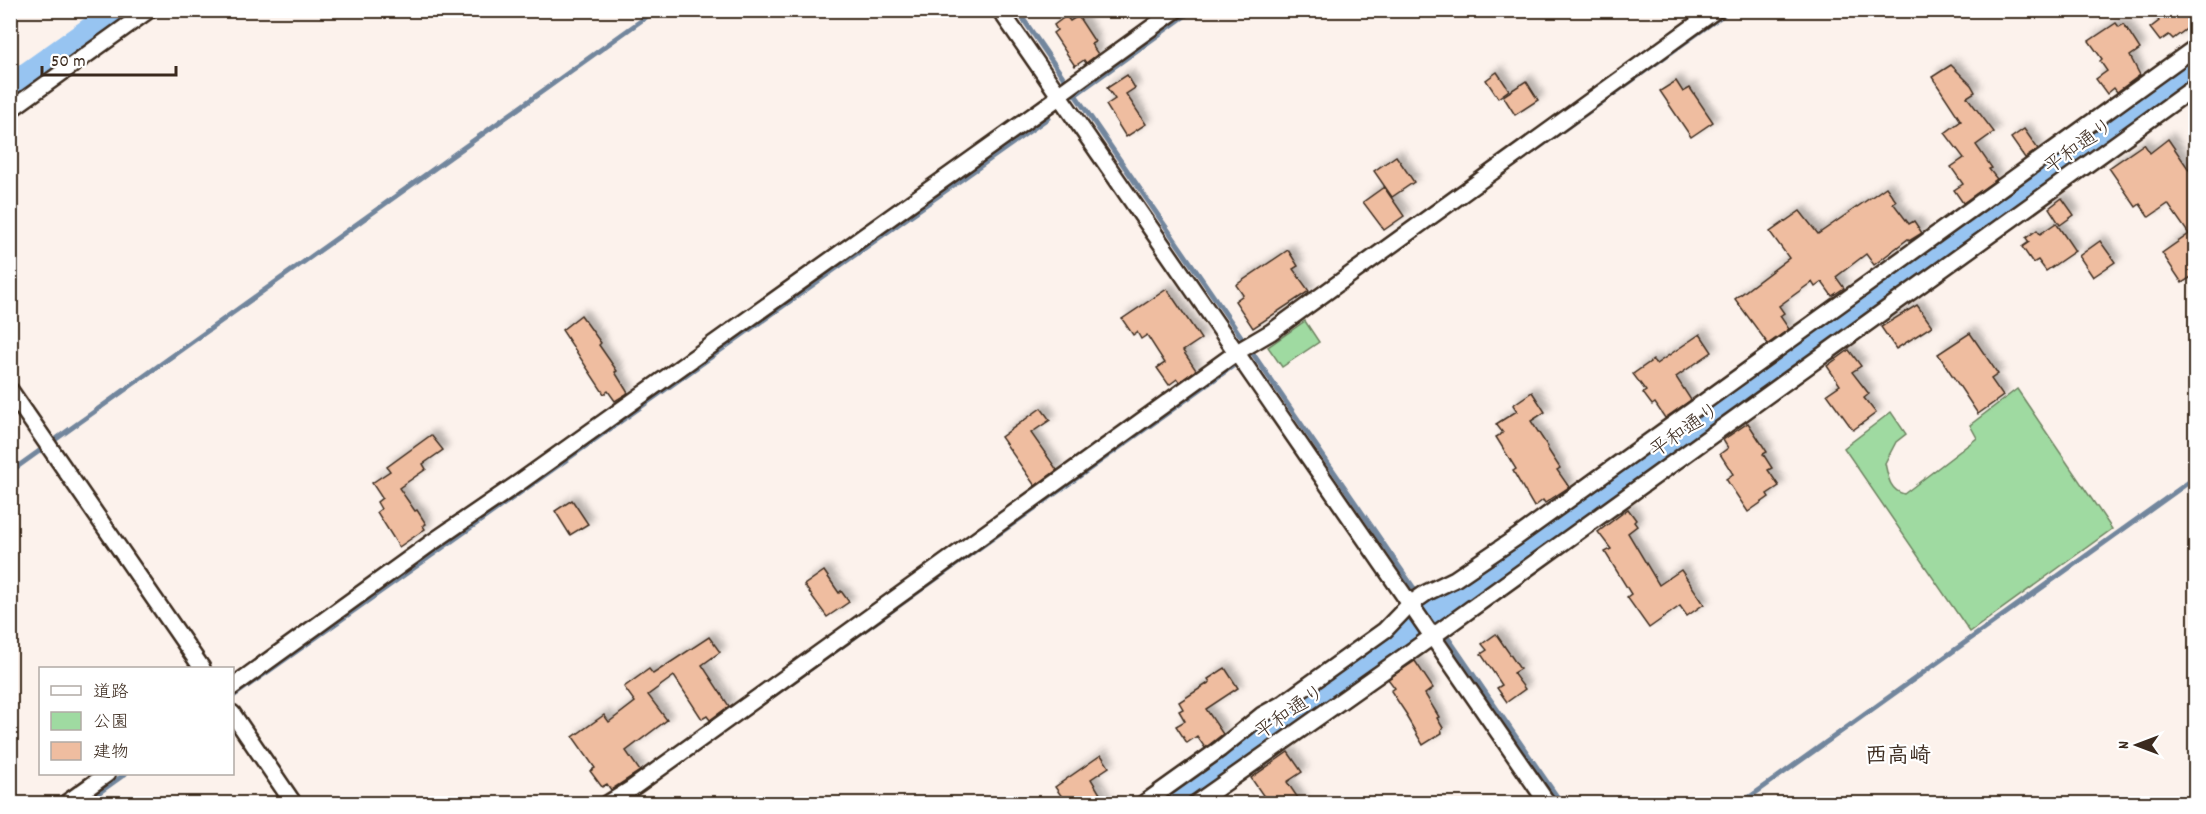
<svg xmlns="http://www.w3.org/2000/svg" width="2206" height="814" viewBox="0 0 2206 814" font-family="Dekko,'Klee One',sans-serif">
  <defs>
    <filter id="shadow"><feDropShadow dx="5.5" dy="-5.5" stdDeviation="3" flood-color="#0004"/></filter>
  </defs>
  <rect width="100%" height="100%" fill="#fcf2ec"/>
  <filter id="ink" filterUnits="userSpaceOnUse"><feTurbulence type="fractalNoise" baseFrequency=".0167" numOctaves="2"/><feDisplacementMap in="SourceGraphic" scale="12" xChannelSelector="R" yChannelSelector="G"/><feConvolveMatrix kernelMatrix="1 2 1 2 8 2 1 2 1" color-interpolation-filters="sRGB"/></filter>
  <g filter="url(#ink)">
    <!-- green -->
    <g fill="#9fdaa1" stroke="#6d8260" stroke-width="1.5">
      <path d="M1305 321 1319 342 1282 367 1268 347Z"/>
      <path d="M2017 389 2112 529 1970 632 1844 448 1891 412 1906 434 1896 442 1885 463C1888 476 1889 490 1904 494L1977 438 1970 425Z"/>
    </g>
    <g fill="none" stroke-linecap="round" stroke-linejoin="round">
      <!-- stream -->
      <g stroke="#72869d" stroke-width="5">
        <path d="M1017 10 1562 804"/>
        <path d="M1075 95 1193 10"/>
        <path d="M1534 151 1730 10"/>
        <path d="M10 472 656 10"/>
        <path d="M232 697 1048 118"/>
        <path d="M770 698 1233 366"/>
        <path d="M83 804 125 774"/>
        <path d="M1740 804 2196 477"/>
      </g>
      <!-- river -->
      <g stroke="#97c4f1" stroke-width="32">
        <path d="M10 91 124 10"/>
        <path d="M1166 804 2196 68"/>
      </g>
    </g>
    <!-- building -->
    <g fill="#efbda0" stroke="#3b2a1e" stroke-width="1.5" filter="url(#shadow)">
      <path d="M2152 10H2183L2193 24 2173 39 2169 35 2160 41 2150 28 2159 21Z"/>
      <path d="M1066 16 1070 21 1078 16 1095 42 1091 44 1098 54 1086 63 1084 60 1075 66 1053 33 1057 30 1054 25Z"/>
      <path d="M2116 23 2119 27 2124 24 2140 49 2130 56 2140 75 2117 92 2114 88 2107 94 2096 79 2107 71 2100 61 2102 59 2089 41Z"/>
      <path d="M1951 65 1971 85 1975 92 1967 97 1994 132 1976 145 1992 168 1989 169 1997 179 1963 203 1954 190 1963 184 1951 167 1964 158 1945 133 1961 121 1932 77Z"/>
      <path d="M1497 72 1509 90 1498 98 1486 80Z"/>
      <path d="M1127 75 1135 88 1126 94 1146 124 1126 137 1106 105 1115 99 1107 88Z"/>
      <path d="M1526 81 1538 100 1515 115 1503 96Z"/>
      <path d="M1676 81 1683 92 1690 88 1713 122 1691 137 1660 91Z"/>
      <path d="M2024 129 2038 149 2025 158 2011 138Z"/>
      <path d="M2168 139 2194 177 2191 179 2196 186V274L2182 283 2162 253 2189 234 2168 204 2149 217 2140 204 2136 207 2109 168 2144 144 2150 153Z"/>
      <path d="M1396 156 1414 182 1392 197 1374 171Z"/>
      <path d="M1384 187 1404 216 1384 230 1363 202Z"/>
      <path d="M1886 187 1896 201 1893 203 1909 224 1914 221 1922 233 1909 241 1908 239 1874 265 1866 254 1836 277 1844 288 1832 296 1822 282 1815 287 1812 282 1779 306 1784 313 1780 316 1789 329 1768 344 1735 299 1789 258 1770 232 1800 211 1818 234Z"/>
      <path d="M2062 198 2074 215 2060 225 2049 208Z"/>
      <path d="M2056 223 2075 251 2046 271 2038 260 2033 263 2022 247 2029 242 2026 238 2037 230 2040 234Z"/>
      <path d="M2100 241 2115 262 2093 277 2079 256Z"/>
      <path d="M1288 250 1298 266 1293 269 1309 291 1253 328 1235 301 1243 295 1236 285Z"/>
      <path d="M1167 289 1201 339 1183 351 1196 370 1179 382 1177 379 1169 385 1157 368 1165 363 1147 335 1141 339 1137 332 1133 335 1122 319Z"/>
      <path d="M1917 305 1932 326 1896 349 1881 327Z"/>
      <path d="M581 315 601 343 599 345 617 371 615 372 628 393 615 401 608 391 604 394 562 330Z"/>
      <path d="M1970 333 1998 374 1991 379 2003 396 1978 414 1938 354Z"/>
      <path d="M1700 334 1712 352 1676 377 1691 400 1665 418 1655 403 1652 405 1643 393 1646 391 1633 374 1653 360 1656 364Z"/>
      <path d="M1849 350 1861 366 1852 372 1869 394 1864 398 1876 413 1853 430 1827 394 1840 385 1827 366Z"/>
      <path d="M1532 392 1545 412 1531 421 1548 447 1547 448 1560 468 1557 470 1569 487 1545 503 1543 500 1534 507 1513 471 1516 469 1496 437 1503 433 1496 424 1517 411 1513 405Z"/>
      <path d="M1041 408 1050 420 1031 433 1057 470 1035 486 1001 437Z"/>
      <path d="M1748 423 1767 452 1763 454 1772 468 1768 470 1779 486 1767 494 1769 497 1748 512 1726 479 1733 474 1720 454 1728 448 1723 440Z"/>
      <path d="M431 435 443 450 423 464 426 469 399 488 415 511 417 510 426 524 423 526 425 529 399 547 377 512 381 509 377 502 382 498 372 483 390 471 387 467Z"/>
      <path d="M572 500 588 524 570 535 555 511Z"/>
      <path d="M1628 509 1636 520 1634 522 1637 526 1628 533 1659 585 1681 570 1704 604 1687 616 1680 606 1649 628 1627 597 1631 594 1605 552 1611 549 1598 532Z"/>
      <path d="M824 571 839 593 841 591 849 602 827 617 804 585Z"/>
      <path d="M1496 634 1520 669 1513 673 1525 689 1507 702 1497 688 1502 685 1481 654 1487 650 1482 644Z"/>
      <path d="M709 637 720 652 702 665 729 706 710 720 707 716 702 719 674 676 648 695 667 720 626 751 640 771 611 790 607 784 602 787 590 771 595 768 573 737 604 715 609 722 635 702 624 687 649 669 653 674Z"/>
      <path d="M1415 661 1433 688 1425 694 1439 717 1437 718 1443 728 1441 730 1442 733 1423 745 1406 716 1407 715 1391 691 1395 688 1388 679Z"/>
      <path d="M1225 668 1238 688 1206 709 1223 734 1205 748 1197 736 1187 743 1176 726 1185 721 1179 711 1183 709 1179 702 1210 682 1208 679Z"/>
      <path d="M1288 752 1302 772 1287 782 1302 804H1269L1251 778Z"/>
      <path d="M1101 755 1109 767 1091 779 1106 804H1067L1055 787Z"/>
    </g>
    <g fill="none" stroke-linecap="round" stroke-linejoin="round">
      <!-- street casing -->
      <g stroke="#3b2a1e" stroke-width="20">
        <g id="street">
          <path d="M1000 10 1548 804"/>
          <path d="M1058 95 1176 10"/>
          <path d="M10 110 149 10"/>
          <path d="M10 390 202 668"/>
          <path d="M232 687 431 543 520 482 1059 97"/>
          <path d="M232 713 294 804"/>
          <path d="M65 804 107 774"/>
          <path d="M607 804 631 789 1237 352 1271 332 1716 10"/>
          <path d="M1143 804 1220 749 1262 715 1282 704 1385 630 1409 605 1426 593 1455 579 1517 537 2196 47"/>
          <path d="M1195 804 1436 634 2196 86"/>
        </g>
      </g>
      <!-- street -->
      <use href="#street" stroke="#fff" stroke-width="15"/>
    </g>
  </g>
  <g text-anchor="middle" stroke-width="4.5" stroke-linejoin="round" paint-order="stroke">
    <!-- street labels -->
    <g font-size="20" fill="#3b2a1e" stroke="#fff">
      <text transform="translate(2078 145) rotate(-36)" y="7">平和通り</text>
      <text transform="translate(1684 429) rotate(-35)" y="7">平和通り</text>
      <text transform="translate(1289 711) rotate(-35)" y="7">平和通り</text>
    </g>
    <!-- quarter labels -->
    <g font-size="22" font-weight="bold" fill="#3b2a1e" stroke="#fff">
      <text x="1898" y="762">西高崎</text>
    </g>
  </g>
  <!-- margin -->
  <rect width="2206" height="814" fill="none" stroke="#fff" stroke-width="36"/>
  <rect x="18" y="18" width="2170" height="778" fill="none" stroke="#3b2a1e" stroke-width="2" filter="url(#ink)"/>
  <!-- legend -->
  <rect x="39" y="667" width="195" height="108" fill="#ffffff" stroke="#b1aaa5" stroke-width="1.5"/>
  <rect x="51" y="686" width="30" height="9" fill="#ffffff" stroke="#b1aaa5" stroke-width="1.5"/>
  <text x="93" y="697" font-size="18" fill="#3b2a1e">道路</text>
  <rect x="51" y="712" width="30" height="18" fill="#9fdaa1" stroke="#b1aaa5" stroke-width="1.5"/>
  <text x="93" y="727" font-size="18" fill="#3b2a1e">公園</text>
  <rect x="51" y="742" width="30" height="18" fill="#efbda0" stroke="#b1aaa5" stroke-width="1.5"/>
  <text x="93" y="757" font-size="18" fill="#3b2a1e">建物</text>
  <!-- north arrow -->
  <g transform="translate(2137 745) rotate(270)" stroke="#ffffff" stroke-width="4.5" paint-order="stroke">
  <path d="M0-4.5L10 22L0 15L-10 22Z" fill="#3b2a1e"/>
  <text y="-9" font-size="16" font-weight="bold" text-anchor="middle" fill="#3b2a1e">N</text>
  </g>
  <!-- scale -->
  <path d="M42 66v9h134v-9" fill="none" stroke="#3b2a1e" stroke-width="3"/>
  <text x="51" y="66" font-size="18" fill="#3b2a1e" stroke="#ffffff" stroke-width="4.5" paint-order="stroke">50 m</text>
</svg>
